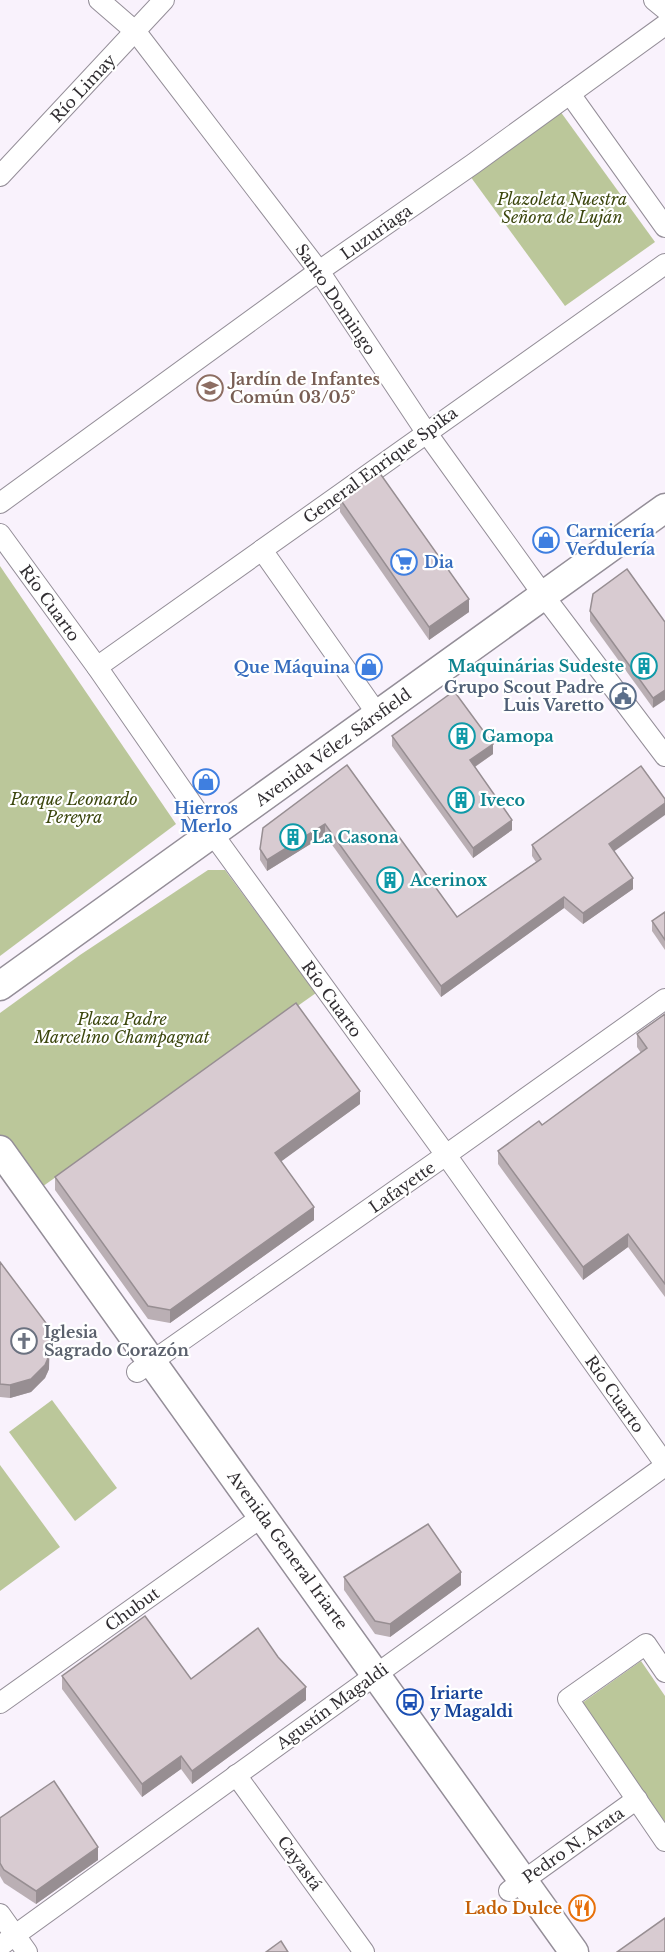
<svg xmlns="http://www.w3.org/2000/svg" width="665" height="1952" viewBox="0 0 665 1952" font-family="'Libre Baskerville',serif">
  <rect width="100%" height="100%" fill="#f9f2fc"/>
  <!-- green -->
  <g fill="#bbc79a">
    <path d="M560 111 655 242 565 306 470 176Z"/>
    <path d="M0 566 176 824 0 956Z"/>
    <path d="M208 870H225L316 993 39 1189 0 1135V1013L80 955Z"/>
    <path d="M52 1400 117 1488 75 1521 9 1432Z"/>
    <path d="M0 1465 60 1547 0 1591Z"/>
    <path d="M641 1661 665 1696V1822L582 1703Z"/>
  </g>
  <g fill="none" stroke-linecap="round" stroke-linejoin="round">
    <!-- minor casing -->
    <g stroke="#948e98" stroke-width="22">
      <g id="minor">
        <path d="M99 0 136 32 319 271 426 432 544 596 665 756"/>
        <path d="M654 0 665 9"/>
        <path d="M570 94 665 227"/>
        <path d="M0 176 164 0"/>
        <path d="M0 503 319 271 473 164 665 25"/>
        <path d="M0 534 97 667 212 833 446 1155 665 1464"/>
        <path d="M262 550 378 715"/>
        <path d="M97 667 665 264"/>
        <path d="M137 1372 446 1155 665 999"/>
        <path d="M665 1672 646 1644 568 1699 665 1841"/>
        <path d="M0 1703 263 1516"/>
        <path d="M236 1775 364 1952"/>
        <path d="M509 1891 637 1799"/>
        <path d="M0 1914 27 1952"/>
        <path d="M0 1946 665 1466"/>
      </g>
    </g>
    <!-- secondary casing -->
    <g stroke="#948e98" stroke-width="31">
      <g id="secondary">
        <path d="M0 986 665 508"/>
        <path d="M0 1150 574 1952"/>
      </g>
    </g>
    <!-- minor -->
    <use href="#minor" stroke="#fff" stroke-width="20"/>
    <!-- secondary -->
    <use href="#secondary" stroke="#fff" stroke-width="28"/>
  </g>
  <!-- wall -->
  <g fill="#baafb4">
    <path d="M340 499 469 612 429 640 340 512Z"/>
    <path d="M590 611 665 622 653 708 590 621Z"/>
    <path d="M392 736 493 754 475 767 512 830 473 858 392 746Z"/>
    <path d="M347 765 457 917 536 862 532 856V845L614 851 633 889 583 924 564 908 441 997 325 835 267 871 260 860V849Z"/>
    <path d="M665 912V950L652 931V921Z"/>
    <path d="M665 1014V1297L628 1247 583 1280 498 1164V1151L542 1125 641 1053 637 1047V1034Z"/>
    <path d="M360 1104 281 1161 314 1220 170 1323 148 1319 55 1190V1177Z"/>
    <path d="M0 1262 49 1369 45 1378 31 1392 10 1398 0 1397Z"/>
    <path d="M344 1577 461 1585 390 1637 375 1634 344 1590Z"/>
    <path d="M62 1676 191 1679 306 1700 192 1784 181 1769 142 1797 62 1689Z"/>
    <path d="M0 1818 98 1860 36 1904 4 1883 0 1876Z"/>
  </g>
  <!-- shaded-wall -->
  <g fill="#978e92">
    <path d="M469 599V612L429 640V627Z"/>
    <path d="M665 690V700L653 708V698Z"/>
    <path d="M493 744V754L470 770V760Z"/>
    <path d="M665 803V815L609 855V844Z"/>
    <path d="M512 820V830L473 858V848Z"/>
    <path d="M325 824V835L267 871V860Z"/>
    <path d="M633 878V889L583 924V913Z"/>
    <path d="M564 897V908L441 997V986Z"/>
    <path d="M360 1091V1104L275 1166V1153Z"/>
    <path d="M314 1207V1220L170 1323V1310Z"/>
    <path d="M628 1234V1247L583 1280V1267Z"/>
    <path d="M50 1334 49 1369 45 1378 31 1392 10 1398V1385Z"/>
    <path d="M461 1572V1585L390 1637V1624Z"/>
    <path d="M306 1687V1700L192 1784V1771Z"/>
    <path d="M181 1756V1769L142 1797V1784Z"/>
    <path d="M98 1847V1860L36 1904V1891Z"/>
  </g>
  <!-- building -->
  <g fill="#d8cbd1" stroke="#978e92" stroke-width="1.5">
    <path d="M379 472 469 599 429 627 340 499Z"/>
    <path d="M627 569 665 622V690L653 698 590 611 593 594Z"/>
    <path d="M454 691 493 744 470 760 512 820 473 848 392 736Z"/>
    <path d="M347 765 457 917 541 859 532 845 641 766 665 799V803L609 844 633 878 583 913 564 897 441 986 325 824 267 860 260 849 263 828Z"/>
    <path d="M665 912V940L652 921Z"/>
    <path d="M296 1003 360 1091 275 1153 314 1207 170 1310 148 1306 55 1177Z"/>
    <path d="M665 1014V1284L628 1234 583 1267 498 1151 539 1121 542 1125 647 1048 637 1034Z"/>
    <path d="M0 1262 46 1323 50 1334 49 1356 45 1365 31 1379 10 1385 0 1384Z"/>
    <path d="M428 1524 461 1572 390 1624 375 1621 344 1577Z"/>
    <path d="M145 1616 191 1679 258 1628 278 1657 306 1687 192 1771 181 1756 142 1784 62 1676Z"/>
    <path d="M54 1781 98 1847 36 1891 4 1870 0 1863V1818Z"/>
    <path d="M665 1918V1952H617Z"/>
    <path d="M281 1941 288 1952H266Z"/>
  </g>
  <!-- icons -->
  <defs>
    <g id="school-ring" transform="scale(1.35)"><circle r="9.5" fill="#fff" stroke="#8d6e63" stroke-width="1.5"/><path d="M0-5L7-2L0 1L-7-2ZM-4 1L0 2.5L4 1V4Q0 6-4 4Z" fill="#8d6e63"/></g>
    <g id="shop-ring" transform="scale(1.35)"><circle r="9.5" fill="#fff" stroke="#3f7fe0" stroke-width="1.5"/><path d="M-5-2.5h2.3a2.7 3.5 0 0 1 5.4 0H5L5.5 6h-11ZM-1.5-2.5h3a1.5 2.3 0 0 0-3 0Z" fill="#3f7fe0"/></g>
    <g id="supermarket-ring" transform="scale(1.35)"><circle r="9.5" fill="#fff" stroke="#3f7fe0" stroke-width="1.5"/><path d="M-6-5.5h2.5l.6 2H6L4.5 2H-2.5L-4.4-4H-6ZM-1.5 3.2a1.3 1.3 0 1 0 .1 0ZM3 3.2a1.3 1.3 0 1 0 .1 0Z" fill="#3f7fe0"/></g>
    <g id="building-ring" transform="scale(1.35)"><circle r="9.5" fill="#fff" stroke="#0f9aa8" stroke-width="1.5"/><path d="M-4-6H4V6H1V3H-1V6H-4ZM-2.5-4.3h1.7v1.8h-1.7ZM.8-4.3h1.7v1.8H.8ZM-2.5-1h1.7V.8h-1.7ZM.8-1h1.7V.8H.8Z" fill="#0f9aa8"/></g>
    <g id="civic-ring" transform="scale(1.35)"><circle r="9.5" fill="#fff" stroke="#5c6f8a" stroke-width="1.5"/><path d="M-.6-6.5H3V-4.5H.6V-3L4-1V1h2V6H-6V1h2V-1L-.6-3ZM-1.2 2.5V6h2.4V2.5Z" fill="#5c6f8a"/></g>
    <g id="church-ring" transform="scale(1.35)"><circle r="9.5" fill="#fff" stroke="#6b7280" stroke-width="1.5"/><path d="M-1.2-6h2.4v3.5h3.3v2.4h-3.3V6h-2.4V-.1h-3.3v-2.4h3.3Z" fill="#6b7280"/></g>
    <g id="bus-ring" transform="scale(1.35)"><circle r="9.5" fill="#fff" stroke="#1a4fb4" stroke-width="1.5"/><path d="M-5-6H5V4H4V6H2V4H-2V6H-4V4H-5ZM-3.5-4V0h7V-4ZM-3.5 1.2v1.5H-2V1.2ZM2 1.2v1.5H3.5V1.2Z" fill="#1a4fb4"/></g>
    <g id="restaurant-ring" transform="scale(1.35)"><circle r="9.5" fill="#fff" stroke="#e8710a" stroke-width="1.5"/><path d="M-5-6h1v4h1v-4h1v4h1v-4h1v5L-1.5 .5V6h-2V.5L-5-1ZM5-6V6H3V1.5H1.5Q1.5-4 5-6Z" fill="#e8710a"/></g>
  </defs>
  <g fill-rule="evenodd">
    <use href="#school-ring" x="210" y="388"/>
    <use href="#shop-ring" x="546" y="540"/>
    <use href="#supermarket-ring" x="404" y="562"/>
    <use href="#building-ring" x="644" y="666"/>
    <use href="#shop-ring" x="369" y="667"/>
    <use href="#civic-ring" x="623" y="696"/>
    <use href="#building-ring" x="462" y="736"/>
    <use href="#shop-ring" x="206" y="782"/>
    <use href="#building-ring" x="461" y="800"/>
    <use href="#building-ring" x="293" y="837"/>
    <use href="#building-ring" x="390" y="880"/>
    <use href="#church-ring" x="24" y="1341"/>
    <use href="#bus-ring" x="410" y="1702"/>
    <use href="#restaurant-ring" x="582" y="1908"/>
  </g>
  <g text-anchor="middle" stroke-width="4.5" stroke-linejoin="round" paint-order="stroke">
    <!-- street labels -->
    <g font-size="16" fill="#312e32" stroke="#fff">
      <text transform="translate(83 88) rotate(-47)" y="6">Río Limay</text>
      <text transform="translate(376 232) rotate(-35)" y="6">Luzuriaga</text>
      <text transform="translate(336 299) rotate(56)" y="6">Santo Domingo</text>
      <text transform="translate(380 465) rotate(-36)" y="6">General Enrique Spika</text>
      <text transform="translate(50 603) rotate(54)" y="6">Río Cuarto</text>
      <text transform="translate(333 747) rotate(-36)" y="6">Avenida Vélez Sársfield</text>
      <text transform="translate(332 999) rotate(54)" y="6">Río Cuarto</text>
      <text transform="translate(402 1187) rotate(-35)" y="6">Lafayette</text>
      <text transform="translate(615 1394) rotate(55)" y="6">Río Cuarto</text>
      <text transform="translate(288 1550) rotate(54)" y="6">Avenida General Iriarte</text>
      <text transform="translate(132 1609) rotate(-36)" y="6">Chubut</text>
      <text transform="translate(332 1706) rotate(-36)" y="6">Agustín Magaldi</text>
      <text transform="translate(573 1845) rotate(-35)" y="6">Pedro N. Arata</text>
      <text transform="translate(300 1863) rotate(54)" y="6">Cayastá</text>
    </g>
    <!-- park labels -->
    <g font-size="16" font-style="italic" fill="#3b460d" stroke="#fff">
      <text x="562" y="205">Plazoleta Nuestra<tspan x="562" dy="18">Señora de Luján</tspan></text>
      <text x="74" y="805">Parque Leonardo<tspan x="74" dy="18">Pereyra</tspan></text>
      <text x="122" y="1025">Plaza Padre<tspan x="122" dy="18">Marcelino Champagnat</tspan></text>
    </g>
    <!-- education labels -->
    <g font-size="16" font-weight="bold" fill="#785e54" stroke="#fff" text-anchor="start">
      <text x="230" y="385">Jardín de Infantes<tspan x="230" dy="18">Común 03/05°</tspan></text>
    </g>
    <!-- shop labels -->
    <g font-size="16" font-weight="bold" fill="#366cbe" stroke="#fff" text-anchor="start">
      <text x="566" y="537">Carnicería<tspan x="566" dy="18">Verdulería</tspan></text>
      <text x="424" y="568">Dia</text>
      <text x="350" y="673" text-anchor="end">Que Máquina</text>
      <text x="206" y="814" text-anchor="middle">Hierros<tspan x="206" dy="18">Merlo</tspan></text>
    </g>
    <!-- culture labels -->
    <g font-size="16" font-weight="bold" fill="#0d838f" stroke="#fff" text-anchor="start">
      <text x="624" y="672" text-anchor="end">Maquinárias Sudeste</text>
      <text x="482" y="742">Gamopa</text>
      <text x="480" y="806">Iveco</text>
      <text x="312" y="843">La Casona</text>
      <text x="410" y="886">Acerinox</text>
    </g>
    <!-- service labels -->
    <g font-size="16" font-weight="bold" fill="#4e5e75" stroke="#fff" text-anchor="end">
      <text x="604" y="693">Grupo Scout Padre<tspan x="604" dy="18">Luis Varetto</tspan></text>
    </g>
    <!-- worship labels -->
    <g font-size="16" font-weight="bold" fill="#5b616d" stroke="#fff" text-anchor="start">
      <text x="44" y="1338">Iglesia<tspan x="44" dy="18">Sagrado Corazón</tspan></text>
    </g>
    <!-- transit labels -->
    <g font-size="16" font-weight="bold" fill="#164399" stroke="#fff" text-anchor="start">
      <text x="430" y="1699">Iriarte<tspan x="430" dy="18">y Magaldi</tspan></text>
    </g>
    <!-- food labels -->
    <g font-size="16" font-weight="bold" fill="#c56008" stroke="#fff" text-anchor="end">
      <text x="562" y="1914">Lado Dulce</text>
    </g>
  </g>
</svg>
